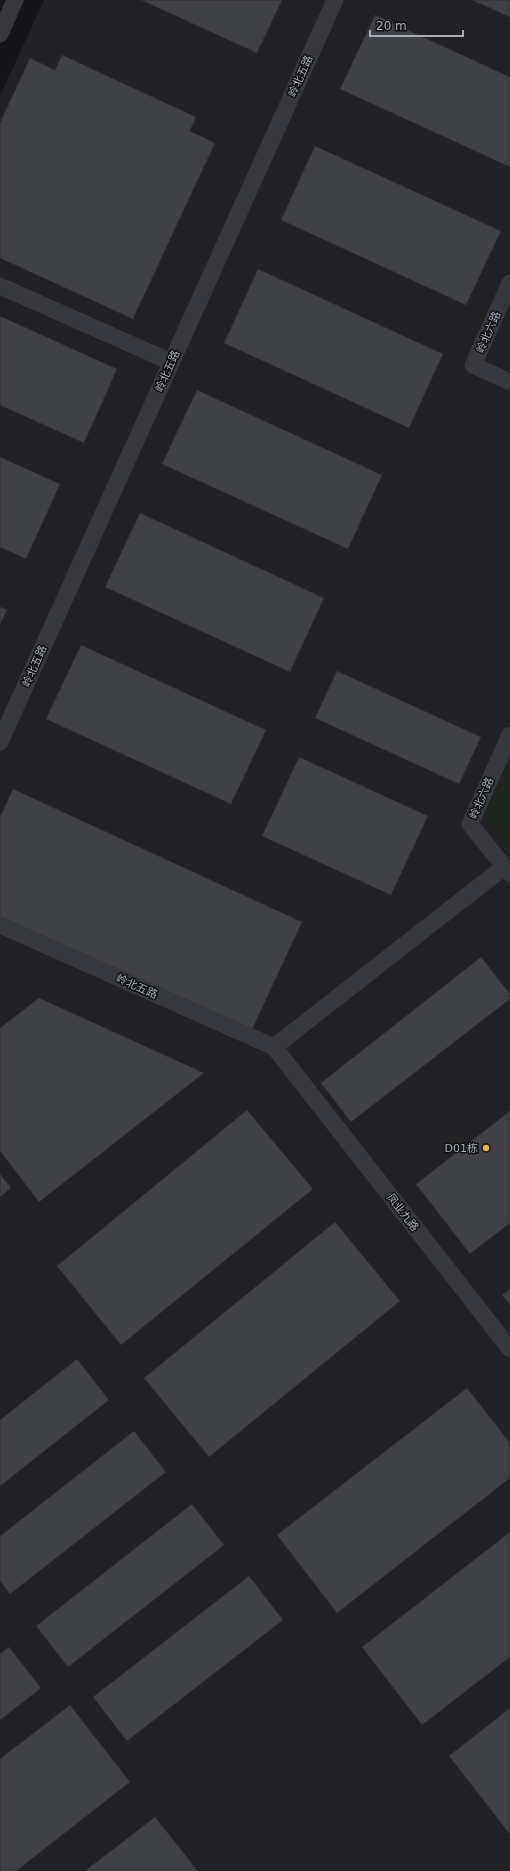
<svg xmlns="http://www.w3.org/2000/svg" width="510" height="1871" viewBox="0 0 510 1871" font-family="'DejaVu Sans','Noto Sans SC',sans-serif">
  <rect width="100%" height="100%" fill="#161618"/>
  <!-- built -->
  <path fill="#222225" d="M44 0H510V1871H0V96Z"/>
  <!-- green -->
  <path fill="#1e261f" d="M510 758V848L484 815Z"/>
  <!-- building -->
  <g fill="#404145" stroke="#303034">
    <path d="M141 0H282L257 53Z"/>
    <path d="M472 0H510V17Z"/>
    <path d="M375 15 510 77V167L340 89Z"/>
    <path d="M62 55 196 117 190 131 215 143 133 319 0 258V123L30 58 55 70Z"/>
    <path d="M315 146 501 231 466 305 281 220Z"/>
    <path d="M258 269 443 354 409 428 224 343Z"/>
    <path d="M0 316 117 369 84 443 0 405Z"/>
    <path d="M197 390 382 475 348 549 162 464Z"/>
    <path d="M0 457 60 484 26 559 0 547Z"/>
    <path d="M140 513 324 598 290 672 105 587Z"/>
    <path d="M0 607 7 610 0 625Z"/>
    <path d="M81 645 266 730 231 804 46 719Z"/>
    <path d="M337 671 481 737 459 784 315 718Z"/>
    <path d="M299 757 428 816 391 895 262 836Z"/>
    <path d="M13 789 302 922 251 1032 0 917V817Z"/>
    <path d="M481 957 510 994V999L351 1122 321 1083Z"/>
    <path d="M39 998 204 1073 39 1202 0 1151V1028Z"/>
    <path d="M247 1110 313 1189 121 1345 57 1266Z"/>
    <path d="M510 1111V1223L470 1254 416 1184Z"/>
    <path d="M0 1174 11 1188 0 1197Z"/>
    <path d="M335 1222 400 1301 209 1457 144 1378Z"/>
    <path d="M510 1289V1305L502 1295Z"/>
    <path d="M77 1359 109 1400 0 1486V1420Z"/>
    <path d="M467 1388 510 1443V1478L337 1613 277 1535Z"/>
    <path d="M134 1431 166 1472 10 1594 0 1581V1536Z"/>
    <path d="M192 1504 224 1545 68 1667 36 1626Z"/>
    <path d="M510 1532V1657L422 1725 362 1647Z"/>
    <path d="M249 1576 283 1620 127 1741 93 1697Z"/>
    <path d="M9 1647 41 1688 0 1720V1654Z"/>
    <path d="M70 1705 130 1782 16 1871H0V1759Z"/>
    <path d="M510 1708V1832L509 1833 449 1756Z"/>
    <path d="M155 1817 198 1871H85Z"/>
  </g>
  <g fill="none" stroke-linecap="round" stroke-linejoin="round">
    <!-- service -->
    <g stroke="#37383d" stroke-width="17">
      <path d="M0 34 15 0"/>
      <path d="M510 283 473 365 510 382"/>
      <path d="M0 286 171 362"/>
      <path d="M510 735 470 824 510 874"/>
      <path d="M0 742 335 0"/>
      <path d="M504 867 274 1047 510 1349"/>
      <path d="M0 925 274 1047"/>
    </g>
  </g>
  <!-- markers -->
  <circle fill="#f2b134" stroke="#111113" stroke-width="1.5" cx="486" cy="1148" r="4"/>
  <g text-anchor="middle" stroke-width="3" stroke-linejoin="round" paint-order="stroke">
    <!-- street labels -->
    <g font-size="11" fill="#a8adb8" stroke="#111113">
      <text transform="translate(300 76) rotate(-66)" y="4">岭北五路</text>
      <text transform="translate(488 332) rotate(-66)" y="4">岭北六路</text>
      <text transform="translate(167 371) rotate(-66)" y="4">岭北五路</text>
      <text transform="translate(34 666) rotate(-66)" y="4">岭北五路</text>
      <text transform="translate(481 798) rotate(-66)" y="4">岭北六路</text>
      <text transform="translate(137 986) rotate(24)" y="4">岭北五路</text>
      <text transform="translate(403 1212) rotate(52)" y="4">凤业九路</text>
    </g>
    <!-- poi labels -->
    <g font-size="11" fill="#a8adb8" stroke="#111113" text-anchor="end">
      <text x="478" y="1152">D01栋</text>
    </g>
  </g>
  <!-- scale -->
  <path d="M370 30v6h93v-6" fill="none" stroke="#a8adb8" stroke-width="2"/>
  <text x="376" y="30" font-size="12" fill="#a8adb8" stroke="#111113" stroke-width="3" paint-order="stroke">20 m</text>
</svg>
